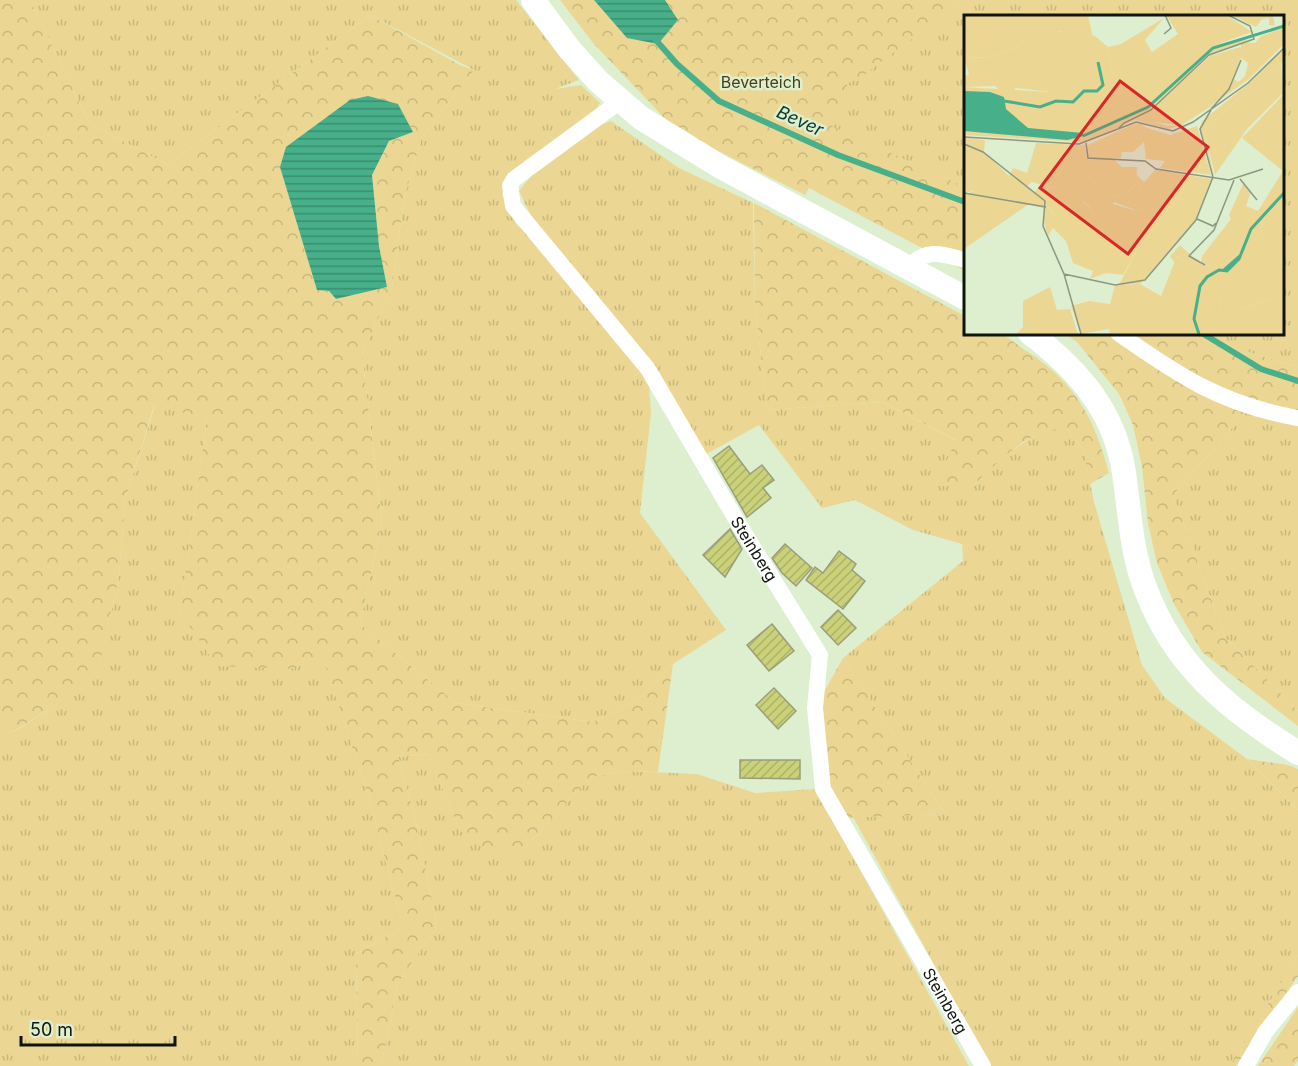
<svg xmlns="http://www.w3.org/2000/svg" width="1298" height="1066" viewBox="0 0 1298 1066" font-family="Inter,sans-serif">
  <defs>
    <pattern id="grass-tufts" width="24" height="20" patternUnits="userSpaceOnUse" patternTransform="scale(1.5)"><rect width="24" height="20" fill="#ebd793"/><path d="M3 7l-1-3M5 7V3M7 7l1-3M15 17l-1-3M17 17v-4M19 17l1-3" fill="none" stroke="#c8b87d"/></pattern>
    <pattern id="forest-crowns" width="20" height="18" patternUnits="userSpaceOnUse" patternTransform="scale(1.5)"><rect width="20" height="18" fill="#ebd793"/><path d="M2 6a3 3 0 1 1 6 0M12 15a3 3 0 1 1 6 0" fill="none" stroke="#c8b87d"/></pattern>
    <pattern id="water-rules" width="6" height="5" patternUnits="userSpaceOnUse" patternTransform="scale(1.5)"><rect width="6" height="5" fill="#47af8a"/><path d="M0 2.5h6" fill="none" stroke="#3a8d6f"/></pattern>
    <pattern id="building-hatch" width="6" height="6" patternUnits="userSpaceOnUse" patternTransform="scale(1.5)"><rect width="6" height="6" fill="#cad179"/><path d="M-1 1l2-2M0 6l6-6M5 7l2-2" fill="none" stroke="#acb367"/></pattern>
  </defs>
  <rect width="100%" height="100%" fill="#deefd0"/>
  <!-- grass -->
  <g fill="url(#grass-tufts)">
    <path d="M30 0H516L579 80 555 89 581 85 600 103 593 114 509 176 502 195 516 224 562 265 530 214 519 191 537 169 601 125 611 121 679 168 753 203 755 304 767 410 883 402 957 441 935 486H973L1005 455 1045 429 1066 428 1084 452 1094 502 1142 665 1165 698 1247 759 1298 810V955L1231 1066H990L853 817 945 814 843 658 963 561 962 544 913 530 855 500 822 508 759 425 701 457 648 370 651 413 640 513 726 630 673 664 639 699 593 722 456 703 360 624 382 522 362 354 392 288 404 198 422 137 474 70 370 15 168 165 89 123Z"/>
    <path d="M963 0H1298V367L1203 339 1192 333H1282V16H965V187L792 109 892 53Z"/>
    <path d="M155 405 207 418 180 613 290 669 322 654 369 798 403 927 356 954 358 1066H0V735L17 730 96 678 119 577 125 500Z"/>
    <path d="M1247 411 1298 425V711L1225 637 1173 495Z"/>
    <path d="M429 754 459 830 519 854 591 777 627 771 697 774 755 793 815 789 969 1066H381L398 983 437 926 414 813 398 757Z"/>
  </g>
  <!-- forest -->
  <g fill="url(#forest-crowns)" fill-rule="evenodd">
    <path d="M0 0H30L89 123 168 165 370 15 460 65 474 70 422 137 404 198 392 288 362 354 382 522 360 624 456 703 593 722 639 699 673 664 658 772 627 771 591 777 519 854H491L459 830 429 754 398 757 414 813 437 926 398 983 381 1066H358L356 954 403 927 369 798 322 655 290 669 217 666 180 612 207 418 154 406 125 500 119 577 96 679 16 730 0 735ZM398 104 413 132 389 141 372 175 379 246 387 287 336 299 329 291 317 290 280 167Z"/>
    <path d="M560 0H963L860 78 848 83 832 126 965 187V271L809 188 805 195 676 130 594 44Z"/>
    <path d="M754 203 965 316V333C975 333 988 331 998 333 1007 335 1017 345 1025 350 1075 382 1094 417 1109 473L1090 484 1084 452 1066 428C1028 429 999 461 973 486H935L956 440 883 402 767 410 755 304Z"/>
    <path d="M1064 333H1192L1203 339 1298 367V418L1247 411 1173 495 1225 637 1298 711V726L1202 652 1174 604 1157 563 1148 524 1142 467 1133 425 1119 394 1077 342Z"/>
    <path d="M843 658 945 814 840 818 823 789 815 708Z"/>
    <path d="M1247 759 1288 765 1298 769V810Z"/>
    <path d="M1298 955V976L1236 1066H1230Z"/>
    <path d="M1298 1007V1061L1294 1066H1258Z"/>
  </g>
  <!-- water -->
  <g fill="url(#water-rules)">
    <path d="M594 0H665L678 20 658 44 627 38Z"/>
    <path d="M368 96 398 104 413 132 389 141 372 175 379 246 387 287 336 299 329 291 317 290 280 167 286 147 350 100Z"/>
  </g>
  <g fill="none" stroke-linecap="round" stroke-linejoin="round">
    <!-- stream -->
    <g stroke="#47af8a" stroke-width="6">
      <path d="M654 38 677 64 719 101 838 155 965 202"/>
      <path d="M1202 333 1261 369 1298 381"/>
    </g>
  </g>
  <!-- building -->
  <g fill="url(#building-hatch)" stroke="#999d7c" stroke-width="1.5">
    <path d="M729 446 750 474 762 465 774 480 763 488 771 498 747 517 713 458Z"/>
    <path d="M730 529 742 549 725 577 703 555Z"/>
    <path d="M785 544 812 568 796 586 782 573 772 558Z"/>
    <path d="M839 551 856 564 852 570 865 581 843 609 806 580 815 567 823 573Z"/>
    <path d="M838 610 856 628 838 645 821 627Z"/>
    <path d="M772 624 794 651 769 671 747 645Z"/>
    <path d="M774 688 796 711 778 729 756 705Z"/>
    <path d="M740 760H800V779L740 778Z"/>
  </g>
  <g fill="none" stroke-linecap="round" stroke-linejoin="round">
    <!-- street -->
    <g stroke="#fff" stroke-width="16">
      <path id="s1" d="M619 102 514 179 510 186 513 206 648 369 737 521 820 655 815 708 823 789 983 1066"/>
      <path d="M909 268C924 247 943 254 965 260"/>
      <path d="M1118 333C1179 376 1223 405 1298 418"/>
      <path d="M1246 1066 1266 1031 1298 992"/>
    </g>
    <!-- secondary -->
    <g stroke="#fff" stroke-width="24">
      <path d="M533 0 570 50 599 82 641 118 721 167 965 298"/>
      <path d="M1030 333C1078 370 1115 411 1124 473 1130 513 1131 552 1146 590 1175 667 1230 711 1298 753"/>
    </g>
  </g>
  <g text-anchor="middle" stroke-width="5" stroke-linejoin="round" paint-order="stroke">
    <!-- park labels -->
    <g font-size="16" fill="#473d17" stroke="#deefd0">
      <text x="761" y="88">Beverteich</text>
    </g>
    <!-- street labels -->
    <g font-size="16" fill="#0f150a" stroke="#deefd0">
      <text dy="6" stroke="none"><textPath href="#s1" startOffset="579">Steinberg</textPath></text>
      <text dy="6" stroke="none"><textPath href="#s1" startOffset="1083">Steinberg</textPath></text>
    </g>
    <!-- water labels -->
    <g font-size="18" font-style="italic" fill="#073728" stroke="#deefd0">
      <text transform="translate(800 121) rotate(24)" y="6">Bever</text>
    </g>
  </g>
  <!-- overview -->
  <g transform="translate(964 15)">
    <rect width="320" height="320" fill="#deefd0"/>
    <path d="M49 0H124L129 23 94 16 109 49 87 77 52 73 43 81 31 71 0 72V62L5 59 0 43 27 42 55 31 64 23 28 17ZM202 0H262L288 17 248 31 178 95 134 114 137 72 149 60 144 32 157 29 200 3 181 25 188 37 214 19ZM267 0H309L311 11 305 10V3L298 4 292 12ZM276 32 279 38 264 74 246 92 215 110 189 107 187 96 246 41ZM317 47 319 78 283 114 251 160 240 114ZM319 80 320 156H319L278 123ZM177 111 206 120 233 111 247 160 196 153 201 146 182 144 180 127 169 137H158L157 143H148L158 152H173L172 169 162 179 149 182 127 165 111 138 100 143V169L91 173 68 167 62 172 45 161 49 153 63 158 72 128 121 130 123 144 124 130 139 123 148 129 171 121 173 125ZM11 154 28 165 24 170 2 178 0 161ZM191 155 248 164 231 206 191 254 171 238 159 260 142 258 126 264 129 256 109 248 102 226 89 213 84 221 79 204 82 189 92 202 100 197 107 199 127 225 131 199 119 185 123 182 177 197V203L188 209 179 194 163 187 178 183 176 172ZM319 156V179L304 193 294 222 259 250 250 253 237 249 238 241 267 204 265 200 279 169 287 177 282 191 294 196ZM213 241 249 268 242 274 258 278 255 295H251L240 282 261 319H146L145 314 117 319 107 291 125 286 146 289 151 270 176 269 197 281ZM319 262V319H274L272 304 276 295 312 282V264ZM86 272 93 295 106 294 114 319H52L59 312V286Z" fill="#ebd793"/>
    <path d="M0 0H49L29 17 65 22 55 31 27 42 0 43ZM319 13V30L285 64 250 89 270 64 274 67 281 61 284 48 277 43V28L245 40 187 95 189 107 204 111 215 110 246 92 218 110 204 114 171 105 128 125 116 127 0 120V72L85 77 78 61 108 49 88 18 92 16 131 21 144 32 149 60 148 68 137 74 138 112 178 95 248 30 284 23 280 27 291 28 297 21ZM319 34V49L317 47 240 114 250 160 236 112 238 106 289 65ZM170 109H177L183 113 177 111 174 126 171 121 164 125 157 135 139 123ZM0 123 21 125 20 137 45 161 71 177 76 170 91 173 100 169V143L111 138 127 165 149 182 162 179 172 169V159L180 167 176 172 178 183 163 187 179 194 189 209 176 203 177 197 150 187 144 196H137L123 182 119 186 138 207 134 225H127L106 199 100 197 93 203 83 190 82 194 65 189 0 234V181L27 165 12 155 0 161ZM319 179V262L313 264 312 282 276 295 274 319H260L257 313 248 309 240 282 249 287 251 295H255L258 278 241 275 248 268 213 241 211 248 206 241 216 230 237 249 250 253 259 250 294 222 304 193ZM171 238 191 254 176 269 155 270Z" fill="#ebd793"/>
    <path d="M0 76 26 77 40 82 42 94 64 113 119 118 120 121 103 125 0 116Z" fill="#47af8a"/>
    <path fill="none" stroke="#47af8a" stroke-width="3" d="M40 86 76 92 92 86 109 87 120 76H133L139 70 134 47M119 121 184 92 249 33 320 11M260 255 276 241M235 319 230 304 236 271 243 262 255 255 263 256 275 244 287 214 320 178"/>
    <path fill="none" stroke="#8b9881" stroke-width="1.5" d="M200 19 207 13 201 0M247 94 265 74 277 45M247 95 236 114 249 162M154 114 160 108 187 95 245 40 290 24 286 11 264 0M0 122 115 129 172 107 209 116 229 107 284 68 320 33M122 128 124 143 181 146 192 154 265 165 299 154M0 129 19 137 81 186 79 211 100 259 117 319M276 164 293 185M0 178 82 192M233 204 249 211 252 208M241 250 225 241 250 215 270 165M100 259 151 270 181 265 232 205 249 162"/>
    <path fill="#d62828" fill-opacity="0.15" stroke="#d62828" stroke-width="3" d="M156 66 244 132 164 239 76 173Z"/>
    <rect width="320" height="320" fill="none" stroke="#0f150a" stroke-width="3"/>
  </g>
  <!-- scale -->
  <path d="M21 1036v9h154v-9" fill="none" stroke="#0f150a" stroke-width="3"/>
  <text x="30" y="1036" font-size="18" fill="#0f150a" stroke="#deefd0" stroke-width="4.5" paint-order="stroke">50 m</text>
</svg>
